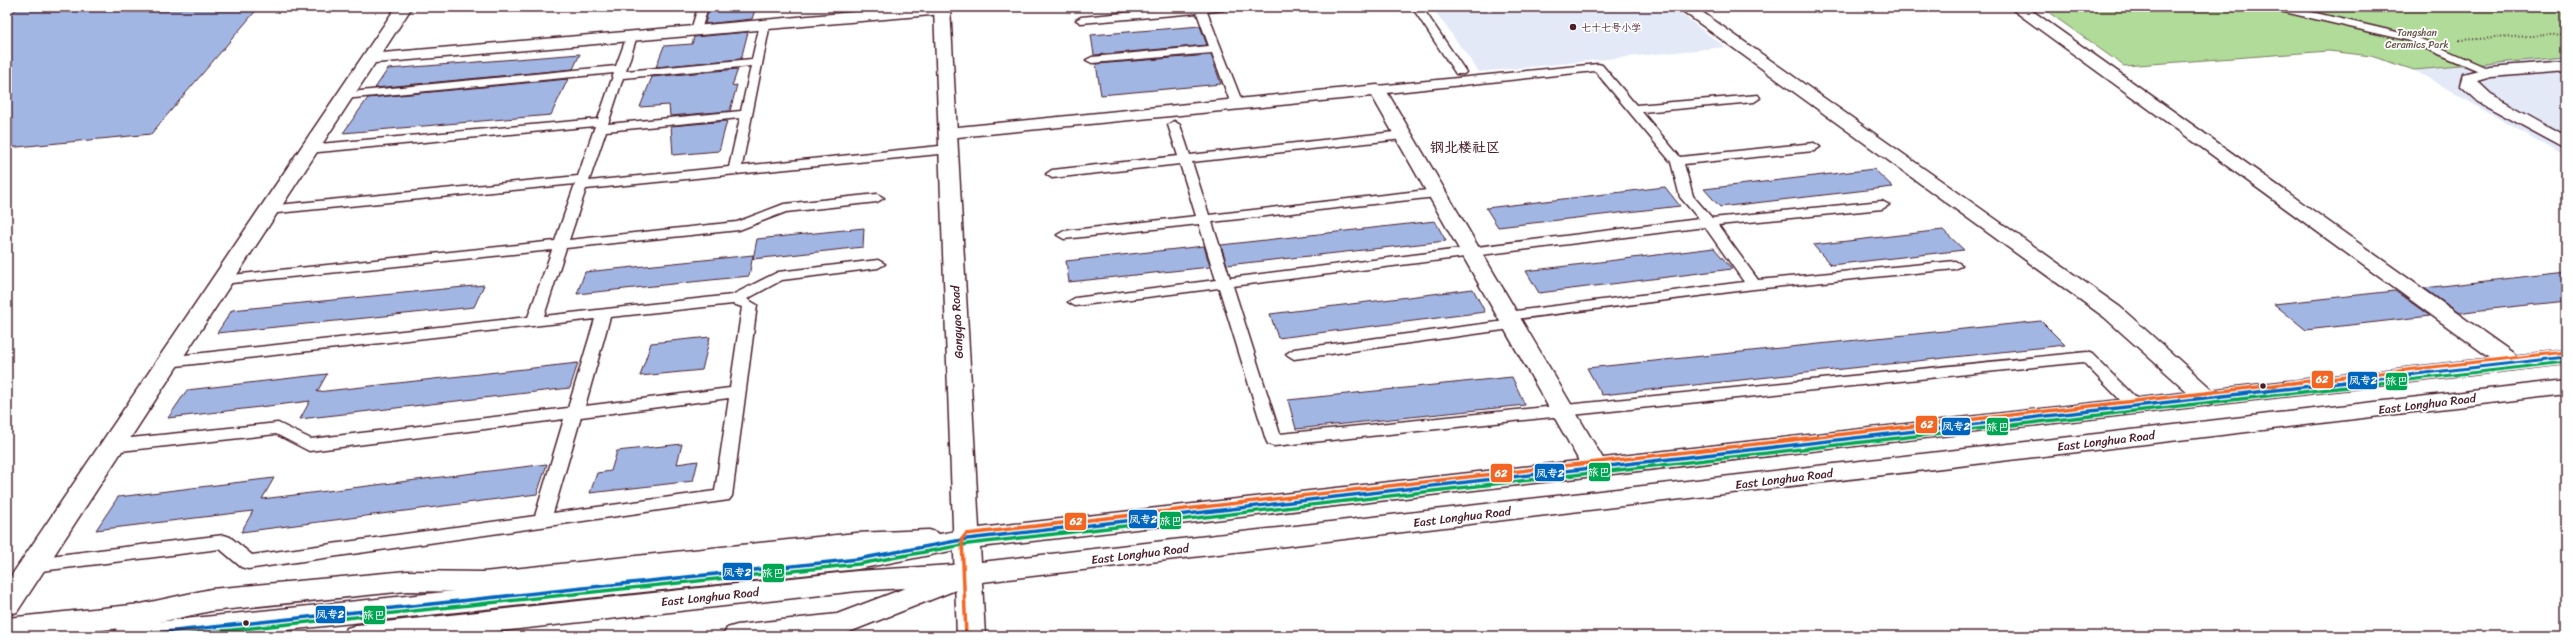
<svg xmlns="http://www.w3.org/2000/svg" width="2573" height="643" viewBox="0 0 2573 643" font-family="Sriracha,'LXGW WenKai TC',sans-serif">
  <rect width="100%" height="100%" fill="#fff"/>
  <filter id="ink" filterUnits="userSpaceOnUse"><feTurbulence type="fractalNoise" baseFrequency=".025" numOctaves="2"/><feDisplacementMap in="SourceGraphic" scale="8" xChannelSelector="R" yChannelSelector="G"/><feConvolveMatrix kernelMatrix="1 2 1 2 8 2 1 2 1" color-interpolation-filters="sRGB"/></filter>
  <g filter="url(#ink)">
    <!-- built -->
    <g fill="#e3e9f7">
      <path d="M1432 7H1672L1725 47 1479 72Z"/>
      <path d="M2566 57V157L2414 70Z"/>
    </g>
    <!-- green -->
    <path fill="#b0db99" stroke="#7d7d62" d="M2041 7H2566V57L2414 70 2371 56 2329 51 2124 66Z"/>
    <!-- building -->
    <g fill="#a2b6e4" stroke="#4a1f2b">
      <path d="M19 7H150V11L194 7H259L151 134 7 148V17Z"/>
      <path d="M709 7H756L752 19 705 24Z"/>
      <path d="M1200 26 1207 45 1094 55 1091 35Z"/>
      <path d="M748 32 741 59 656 67 664 46 692 44 694 37Z"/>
      <path d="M580 54 573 69 375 88 388 69Z"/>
      <path d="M1211 55 1221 84 1101 95 1096 64Z"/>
      <path d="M738 69 732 86 737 85 730 111 670 116 669 105 640 107 652 77Z"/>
      <path d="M568 79 551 115 343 133 368 98Z"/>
      <path d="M727 121 719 151 673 155 671 126Z"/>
      <path d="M1874 169 1893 187 1720 207 1704 189Z"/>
      <path d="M1665 187 1680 206 1498 227 1486 208Z"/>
      <path d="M1435 221 1446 241 1227 265 1221 245Z"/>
      <path d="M864 228 863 247 753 259 757 239Z"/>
      <path d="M1943 230 1964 250 1831 265 1813 245Z"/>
      <path d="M1204 246 1210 267 1069 282 1066 261Z"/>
      <path d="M1714 248 1732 269 1539 293 1526 271Z"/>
      <path d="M753 255 749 276 577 294 585 272Z"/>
      <path d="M2566 272V301L2472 311 2459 313 2424 288Z"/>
      <path d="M484 285 474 307 217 333 232 310Z"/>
      <path d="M1473 289 1485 312 1278 338 1270 314Z"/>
      <path d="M2395 291 2430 316 2306 330 2274 304Z"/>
      <path d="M2041 321 2065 345 1602 395 1587 368Z"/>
      <path d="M710 337 702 370 640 376 651 343Z"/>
      <path d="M578 363 570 388 300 419 310 401 168 418 187 390 327 374 317 392Z"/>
      <path d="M1512 377 1525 405 1296 429 1288 400Z"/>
      <path d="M682 444 677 464 698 461 693 481 590 493 597 473 611 471 617 451Z"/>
      <path d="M547 464 537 494 241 532 253 511 96 530 118 497 274 478 262 499Z"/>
    </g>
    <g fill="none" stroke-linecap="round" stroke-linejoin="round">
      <!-- lane casing -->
      <g stroke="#4a1f2b" stroke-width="3">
        <g id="lane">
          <path d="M698 7H708L701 30 696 33 691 30Z"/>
          <path d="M1189 7H1229L1224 10 1207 12 1243 104 1241 107H1233L1231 104 1212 53 1092 63 1086 60 1092 57 1209 46 1197 13 1081 23 1076 20 1081 17Z"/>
          <path d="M1412 7H1422L1466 72 1464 74H1456Z"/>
          <path d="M2271 7H2290L2414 36 2496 72 2494 74H2486L2406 40 2276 10Z"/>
          <path d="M765 21 770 24 742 166 949 145 955 149 949 153 586 189 569 240 737 222 784 204 877 194 884 198 877 202 786 212 739 230 566 248 544 316 732 295 778 272 878 260 885 264 878 268 782 280 747 299 757 305 732 496 729 500 248 569 241 567 220 549 33 572 26 570 24 565 26 560 33 558 224 535 230 537 252 555 535 516 564 419 309 451 276 434 111 452 105 450 103 446 105 442 111 440 278 423 311 439 568 408 595 319 167 367 159 362 167 357 528 317 552 250 222 284 215 280 222 276 555 241 575 184 267 214 260 210 267 206 578 176 595 126 308 153 302 149 308 145 598 119 614 73 344 99 338 95 340 93 616 66 627 36 632 33 637 36 626 71 752 59 760 24ZM751 66 741 111 608 124 623 78ZM740 118 729 167 589 181 606 131ZM733 304 742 307 730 388 585 406 610 317ZM729 398 715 491 553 513 581 417Z"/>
          <path d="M1598 64 1602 65 1636 105 1758 95 1760 98 1754 102 1642 112 1680 157 1814 143 1820 147 1814 151 1684 164 1693 196 1712 218 1882 201 1889 205 1882 209 1718 225 1758 280 1955 261 1962 265 1955 269 1754 289 1508 320 1501 316 1508 312 1744 282 1705 227 1233 286 1280 434 2087 352 2092 354 2144 406 2142 410H2130L2083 362 1274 446 1268 444 1266 440 1219 288 1075 306 1068 302 1075 298 1216 280 1199 224 1064 239 1057 235 1064 231 1196 216 1180 164 1052 178 1046 174 1052 170 1178 156 1168 125 1174 121 1180 125 1190 155 1403 131 1409 135 1403 139 1192 162 1209 215 1436 189 1443 193 1436 197 1212 222 1230 278 1699 219 1680 197 1671 162 1595 71 1377 94 1371 90 1377 86Z"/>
          <path d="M1513 320 1521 325 1518 328 1294 359 1286 354 1294 349Z"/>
        </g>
      </g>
      <!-- street casing -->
      <g stroke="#4a1f2b" stroke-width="3">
        <g id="street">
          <path d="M396 7H412L382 53 912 7H949L951 9 943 14 375 63 17 612 7 615V582Z"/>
          <path d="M1677 7H1695L2120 307 2216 393 2220 398 2216 403 2208 406 2200 403 2104 317Z"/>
          <path d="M2009 7H2027L2520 358 2523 363 2520 368 2512 370 2504 368Z"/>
          <path d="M2566 61V71L2491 77 2477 81 2491 94 2566 136V149L2479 102 2460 85 2463 74 2490 67Z"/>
          <path d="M1377 85 1383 86 1386 90 1608 467 1604 473 1595 476 1586 473 1372 96 948 138 942 137 939 133 942 129 948 128Z"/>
          <path d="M929 530 938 533 942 540 938 547 929 550 856 553 483 592 407 591 211 611 141 626 45 636H7V618L141 604 211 589 407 571 483 572 856 533Z"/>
          <path d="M966 565 976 568 980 575 976 582 839 636H723L727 628 737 625 837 614Z"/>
        </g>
      </g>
      <!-- secondary casing -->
      <g stroke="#4a1f2b" stroke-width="3">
        <g id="secondary">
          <path d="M967 529 976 532 980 539 976 546 858 569 231 636H113L117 628 127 625 858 549Z"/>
          <path d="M968 564 978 567 982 574 978 581 968 584 857 591 457 636H343L347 628 357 625 857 571Z"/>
        </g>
      </g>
      <!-- primary casing -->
      <g stroke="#4a1f2b" stroke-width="3">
        <path id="primary" d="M934 7H950L979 528 2566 350V364L980 547 981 562 2566 380V394L982 582 985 636H957Z"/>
      </g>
      <!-- path -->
      <path stroke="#4a1f2b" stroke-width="2" stroke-dasharray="1 2.5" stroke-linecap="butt" d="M2459 40 2566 34"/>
      <!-- lane -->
      <use href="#lane" fill="#fff" fill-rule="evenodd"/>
      <!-- street -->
      <use href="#street" fill="#fff" fill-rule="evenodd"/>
      <!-- secondary -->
      <use href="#secondary" fill="#fff" fill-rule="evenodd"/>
      <!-- primary -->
      <use href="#primary" fill="#fff" fill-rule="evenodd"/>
      <!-- bus-1-far1 casing -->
      <g stroke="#fff" stroke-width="6">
        <path id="bus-1-far1" d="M2337 383 2566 357"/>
      </g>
      <!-- bus-1 casing -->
      <g stroke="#fff" stroke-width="6">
        <path id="bus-1" d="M127 636 858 559 967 539 2346 382"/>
      </g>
      <!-- bus-2-far1 casing -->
      <g stroke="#fff" stroke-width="6">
        <path id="bus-2-far1" d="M2381 383 2566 362"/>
      </g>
      <!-- bus-2 casing -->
      <g stroke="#fff" stroke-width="6">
        <path id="bus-2" d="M175 636 859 564 968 544 2390 382"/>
      </g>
      <!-- bus-3-far1 casing -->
      <g stroke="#fff" stroke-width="6">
        <path id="bus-3-far1" d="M2292 383 2565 352"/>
      </g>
      <!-- bus-3 casing -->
      <g stroke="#fff" stroke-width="6">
        <path id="bus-3" d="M966 636 962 539 966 534 2301 382"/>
      </g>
      <!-- bus-1-far1 -->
      <use href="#bus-1-far1" stroke="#0065bd" stroke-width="3"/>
      <!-- bus-1 -->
      <use href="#bus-1" stroke="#0065bd" stroke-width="3.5"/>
      <!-- bus-2-far1 -->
      <use href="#bus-2-far1" stroke="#00a651" stroke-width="3"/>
      <!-- bus-2 -->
      <use href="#bus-2" stroke="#00a651" stroke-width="3.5"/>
      <!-- bus-3-far1 -->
      <use href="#bus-3-far1" stroke="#f26522" stroke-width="3"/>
      <!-- bus-3 -->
      <use href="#bus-3" stroke="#f26522" stroke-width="3.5"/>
    </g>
  </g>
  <!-- markers -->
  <g fill="#4a1f2b" stroke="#fff" stroke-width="1.5">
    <circle cx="1573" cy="27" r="4"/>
    <circle cx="2263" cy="386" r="3.5"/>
    <circle cx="246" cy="623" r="3.5"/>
  </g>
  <g text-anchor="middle" stroke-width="3.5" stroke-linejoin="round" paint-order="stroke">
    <!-- far-poi labels -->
    <g font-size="10" fill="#4a1f2b" stroke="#fff" text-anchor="start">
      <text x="1581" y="31">七十七号小学</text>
    </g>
    <!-- far-park labels -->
    <g font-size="10" fill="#69574c" stroke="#fff">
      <text x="2417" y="36">Tangshan<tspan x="2417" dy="12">Ceramics Park</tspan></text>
    </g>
    <!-- street labels -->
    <g font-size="12" fill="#4a1f2b" stroke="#fff">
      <text transform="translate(957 322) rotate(-93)" y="4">Gangyao Road</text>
      <text transform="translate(2427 404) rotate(-7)" y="4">East Longhua Road</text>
      <text transform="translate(2106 441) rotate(-7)" y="4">East Longhua Road</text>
      <text transform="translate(1784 479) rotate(-7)" y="4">East Longhua Road</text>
      <text transform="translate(1462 517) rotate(-7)" y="4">East Longhua Road</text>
      <text transform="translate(1140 554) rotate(-7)" y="4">East Longhua Road</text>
      <text transform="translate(710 597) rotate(-6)" y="4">East Longhua Road</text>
    </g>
    <!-- quarter labels -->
    <g font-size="14" font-weight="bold" fill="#4a1f2b" stroke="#fff">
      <text x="1465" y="152">钢北楼社区</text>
    </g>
  </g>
  <g stroke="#fff" stroke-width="1.5">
    <rect x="2311" y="370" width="23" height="19" rx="4" fill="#f26522"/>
    <rect x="2347" y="371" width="31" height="19" rx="4" fill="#0065bd"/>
    <rect x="2385" y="372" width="23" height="19" rx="4" fill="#00a651"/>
    <rect x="1915" y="415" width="23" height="19" rx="4" fill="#f26522"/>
    <rect x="1941" y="417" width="30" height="19" rx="4" fill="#0065bd"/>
    <rect x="1986" y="417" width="23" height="19" rx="4" fill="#00a651"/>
    <rect x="1588" y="462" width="23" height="20" rx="4" fill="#00a651"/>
    <rect x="1534" y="463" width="31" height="19" rx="4" fill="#0065bd"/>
    <rect x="1490" y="463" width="23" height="20" rx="4" fill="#f26522"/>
    <rect x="1128" y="509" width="30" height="20" rx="4" fill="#0065bd"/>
    <rect x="1159" y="511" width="23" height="19" rx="4" fill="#00a651"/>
    <rect x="1064" y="512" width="23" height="19" rx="4" fill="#f26522"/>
    <rect x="722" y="562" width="31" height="19" rx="4" fill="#0065bd"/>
    <rect x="762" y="563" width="23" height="20" rx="4" fill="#00a651"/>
    <rect x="315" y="605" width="31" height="19" rx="4" fill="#0065bd"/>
    <rect x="363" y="605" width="23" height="20" rx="4" fill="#00a651"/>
  </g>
  <g font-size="11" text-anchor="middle" font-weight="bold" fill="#fff">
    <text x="2322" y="383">62</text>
    <text x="2363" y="384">凤专2</text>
    <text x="2397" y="385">旅巴</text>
    <text x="1927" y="428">62</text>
    <text x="1956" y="430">凤专2</text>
    <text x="1998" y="431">旅巴</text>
    <text x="1599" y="476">旅巴</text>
    <text x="1550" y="477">凤专2</text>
    <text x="1501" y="477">62</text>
    <text x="1143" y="523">凤专2</text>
    <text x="1171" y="525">旅巴</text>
    <text x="1076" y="525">62</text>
    <text x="737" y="576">凤专2</text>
    <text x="773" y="577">旅巴</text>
    <text x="330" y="618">凤专2</text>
    <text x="374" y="619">旅巴</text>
  </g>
  <!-- margin -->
  <rect width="2573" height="643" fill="none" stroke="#fff" stroke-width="24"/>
  <rect x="12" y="12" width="2549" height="619" fill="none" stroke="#4a1f2b" stroke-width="1.5" filter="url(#ink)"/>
</svg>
